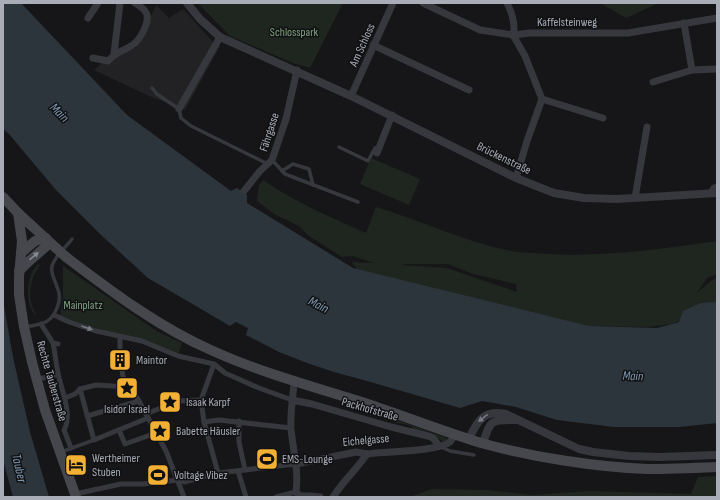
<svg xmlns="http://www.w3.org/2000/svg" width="720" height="500" viewBox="0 0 720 500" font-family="'Sofia Sans Condensed',sans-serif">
  <rect width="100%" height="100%" fill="#161618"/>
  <!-- built -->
  <path fill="#222225" d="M156 5 169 18 183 9 212 41 220 46 185 110 149 96 94 70 116 51 136 48Z"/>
  <!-- green -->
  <g fill="#1e261f" fill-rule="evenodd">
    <path d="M198 3H343L310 68 293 63 230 36Z"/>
    <path d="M600 3H659L626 18Z"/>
    <path d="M371 158 420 179 409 205 360 184Z"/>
    <path d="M263 180C295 202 330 217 366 233L376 207C423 221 468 244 517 252 527 253 538 253 548 254 605 257 661 249 717 241V274L707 278 697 293 712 280 717 278V307L671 324 648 327 587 326 412 288 360 274 352 262 373 263 353 256 342 257 309 236 299 226 274 214 257 201 259 185ZM405 264H448L473 274 516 284 517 292 447 268 402 265Z"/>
    <path d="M38 264 40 265C29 280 27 296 35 313H36V315C26 307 27 286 31 275 32 271 36 267 38 264Z"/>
    <path d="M63 266 158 332 182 343 178 356 142 341 120 337 60 317 63 296Z"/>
    <path d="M391 418 449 439 444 442 442 441 430 433 412 429V426L390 421Z"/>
    <path d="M717 476V497H410L432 489 486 490 533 495 590 491 691 494 698 477Z"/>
  </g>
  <!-- water -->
  <g fill="#2c353c">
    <path d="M3 3H21L127 115 231 191 237 188 247 195V203L353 268 589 326 657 328 679 322 683 311 701 303 717 302V423L679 427H614L557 420 516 407 482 401 460 408 367 381 334 372 307 363 279 352 246 335 248 328 236 322 230 326 148 278 100 234 56 190 9 134 3 129Z"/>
    <path d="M3 300 13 357 30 432 49 497H13L3 460Z"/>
  </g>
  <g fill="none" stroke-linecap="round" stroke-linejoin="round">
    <!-- service -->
    <g stroke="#37383d" stroke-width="3.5">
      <path d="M152 88 157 94 179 109 181 118 191 126 268 164"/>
      <path d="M339 147 368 161 375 148 379 147"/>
      <path d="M272 160 285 174 358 202"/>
      <path d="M282 171 293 164 309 169 313 185"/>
      <path d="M26 327C41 324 51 324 57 308 60 301 60 293 57 287 55 280 50 273 52 266 55 256 66 247 72 239"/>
      <path d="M441 447 450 451 474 455"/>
      <path d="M61 452 94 440"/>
    </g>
    <!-- pedestrian -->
    <g stroke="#37383d" stroke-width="5">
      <path d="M54 315 69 322 96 331 142 341 178 356 214 364 225 373 259 388 292 400"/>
      <path d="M41 324 53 343 58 344"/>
      <path d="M120 337V357"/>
      <path d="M53 343C55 353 56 363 58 373 61 389 73 415 64 430L71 448"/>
      <path d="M121 362 123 377 139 401 166 451 184 497"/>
      <path d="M214 364 201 400 204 422 218 473"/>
      <path d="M43 378 58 374"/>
      <path d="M80 389 94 440 148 418"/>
      <path d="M65 398 75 394 80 389 96 385 129 387"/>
      <path d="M146 414 178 401 201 400"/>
      <path d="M87 416 139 401"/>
      <path d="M239 421V442L245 470"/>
      <path d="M204 422 219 420 291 428"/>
      <path d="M119 430 125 444 156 433"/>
      <path d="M238 471 246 497"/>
      <path d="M75 494 121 484H143L178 480 184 482 218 473 296 464"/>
      <path d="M276 497 296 492"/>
    </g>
    <!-- minor -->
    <g stroke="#37383d" stroke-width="7">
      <path d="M423 3 480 30 513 35 530 33H628L717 18"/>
      <path d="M507 3C512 13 516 25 513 35"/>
      <path d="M88 18 98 3"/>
      <path d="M684 23 692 70"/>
      <path d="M513 35 525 56 542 99 527 141 516 178"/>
      <path d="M373 45 469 90"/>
      <path d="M114 54 120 3"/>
      <path d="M93 58 108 61C117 51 124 51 134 44 141 38 152 19 145 11 143 8 138 5 135 3"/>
      <path d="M653 82 692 70 717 69"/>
      <path d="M351 96 393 3"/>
      <path d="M542 99 603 118"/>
      <path d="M179 109 220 37"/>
      <path d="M377 153 392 115"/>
      <path d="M244 191 260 171 272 160 286 119 297 70"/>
      <path d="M711 193 714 188 717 187"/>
      <path d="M635 198 647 127"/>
      <path d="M294 382C293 398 290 413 291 429 293 450 299 471 296 492L300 496H311L320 497"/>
      <path d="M292 400 312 404 391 427 428 436 433 438 439 446"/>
      <path d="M296 464 356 452 367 454C385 451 437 452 450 442 452 440 453 438 454 435"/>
      <path d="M333 497C343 481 357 469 367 454"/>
    </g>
    <!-- tertiary -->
    <g stroke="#37383d" stroke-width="8">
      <path d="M187 3 200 19 220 37 351 96 516 178 554 193 584 198 617 199 717 193"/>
      <path d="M469 439C477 421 484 409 506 414L579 449 593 452 629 456 660 457 717 455"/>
      <path d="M483 443C491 418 491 420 518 420"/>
    </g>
    <!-- secondary -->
    <g stroke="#45474d" stroke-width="10">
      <path d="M3 197 18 213 56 248"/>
      <path d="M18 213 22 241 19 277V295L24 327 32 362 45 410 76 497"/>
      <path d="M21 253 35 241 46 238"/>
      <path d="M66 257C112 292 160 328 213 351 262 373 314 387 365 403 404 416 442 431 481 443 532 457 595 467 647 469 670 469 694 468 717 467"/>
      <path d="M19 271 27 263 50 243"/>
    </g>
    <!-- secondary-bridge -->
    <path stroke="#45474d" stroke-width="10" d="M56 248 66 257"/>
  </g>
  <!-- one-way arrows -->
  <defs><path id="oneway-solid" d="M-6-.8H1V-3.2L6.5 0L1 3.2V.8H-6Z"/></defs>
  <use fill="#858993" href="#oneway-solid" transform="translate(34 256) rotate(-41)"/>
  <g fill="#757881">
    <use href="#oneway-solid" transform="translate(87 328) rotate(19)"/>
    <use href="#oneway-solid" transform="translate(483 418) rotate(142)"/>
  </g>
  <!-- icons -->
  <defs>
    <g id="building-square" transform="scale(1.15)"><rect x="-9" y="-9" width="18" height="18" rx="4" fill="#f2b134" stroke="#111113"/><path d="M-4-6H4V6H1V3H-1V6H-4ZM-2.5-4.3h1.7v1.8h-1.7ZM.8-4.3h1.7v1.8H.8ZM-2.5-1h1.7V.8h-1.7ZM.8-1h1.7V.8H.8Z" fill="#111"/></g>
    <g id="sight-square" transform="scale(1.15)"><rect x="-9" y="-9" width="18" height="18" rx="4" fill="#f2b134" stroke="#111113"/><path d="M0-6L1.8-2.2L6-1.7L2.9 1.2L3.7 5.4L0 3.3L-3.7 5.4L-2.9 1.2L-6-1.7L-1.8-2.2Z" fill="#111"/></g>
    <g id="stadium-square" transform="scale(1.15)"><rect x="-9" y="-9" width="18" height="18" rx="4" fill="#f2b134" stroke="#111113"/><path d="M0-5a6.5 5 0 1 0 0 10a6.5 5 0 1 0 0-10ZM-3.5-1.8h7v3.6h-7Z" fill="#111"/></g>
    <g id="hotel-square" transform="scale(1.15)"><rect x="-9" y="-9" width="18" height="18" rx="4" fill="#f2b134" stroke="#111113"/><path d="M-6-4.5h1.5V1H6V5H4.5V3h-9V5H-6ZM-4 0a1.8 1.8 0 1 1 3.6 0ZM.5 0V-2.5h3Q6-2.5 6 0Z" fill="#111"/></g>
  </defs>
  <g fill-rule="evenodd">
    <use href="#building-square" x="120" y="360"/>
    <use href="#sight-square" x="127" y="388"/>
    <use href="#sight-square" x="170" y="402"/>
    <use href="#sight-square" x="160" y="431"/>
    <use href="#stadium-square" x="267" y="459"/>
    <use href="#hotel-square" x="76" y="465"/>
    <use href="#stadium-square" x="158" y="475"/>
  </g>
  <g text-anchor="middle" stroke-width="3" stroke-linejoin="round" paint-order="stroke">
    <!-- street labels -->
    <g font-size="12" fill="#a8adb8" stroke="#111113">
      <text x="567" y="26">Kaffelsteinweg</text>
      <text transform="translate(362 45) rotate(-66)" y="4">Am Schloss</text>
      <text transform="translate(269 132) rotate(-72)" y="4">Fährgasse</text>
      <text transform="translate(504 158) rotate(26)" y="4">Brückenstraße</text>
      <text transform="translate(52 381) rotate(74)" y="4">Rechte Tauberstraße</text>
      <text transform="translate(370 409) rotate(16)" y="4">Packhofstraße</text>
      <text transform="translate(366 440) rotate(-5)" y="4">Eichelgasse</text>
    </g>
    <!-- park labels -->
    <g font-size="12" fill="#7fa381" stroke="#111113">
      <text x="294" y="36">Schlosspark</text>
      <text x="83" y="309">Mainplatz</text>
    </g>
    <!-- poi labels -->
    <g font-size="12" fill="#a8adb8" stroke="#111113" text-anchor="start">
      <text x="136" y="364">Maintor</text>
      <text x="186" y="406">Isaak Karpf</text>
      <text x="127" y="413" text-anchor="middle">Isidor Israel</text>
      <text x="176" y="435">Babette Häusler</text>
      <text x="92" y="462">Wertheimer<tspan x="92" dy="14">Stuben</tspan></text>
      <text x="282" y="463">EMS-Lounge</text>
      <text x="174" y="479">Voltage Vibez</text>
    </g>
    <!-- water labels -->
    <g font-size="13" font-style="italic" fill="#7f9bb3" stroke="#111113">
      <text transform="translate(60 112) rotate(45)" y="5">Main</text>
      <text transform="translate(319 304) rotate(27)" y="5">Main</text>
      <text transform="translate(633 375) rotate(2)" y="5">Main</text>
      <text transform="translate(20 468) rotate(77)" y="5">Tauber</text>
    </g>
  </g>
  <!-- border -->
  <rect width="720" height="500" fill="none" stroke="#a8adb8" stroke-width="8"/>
</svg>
